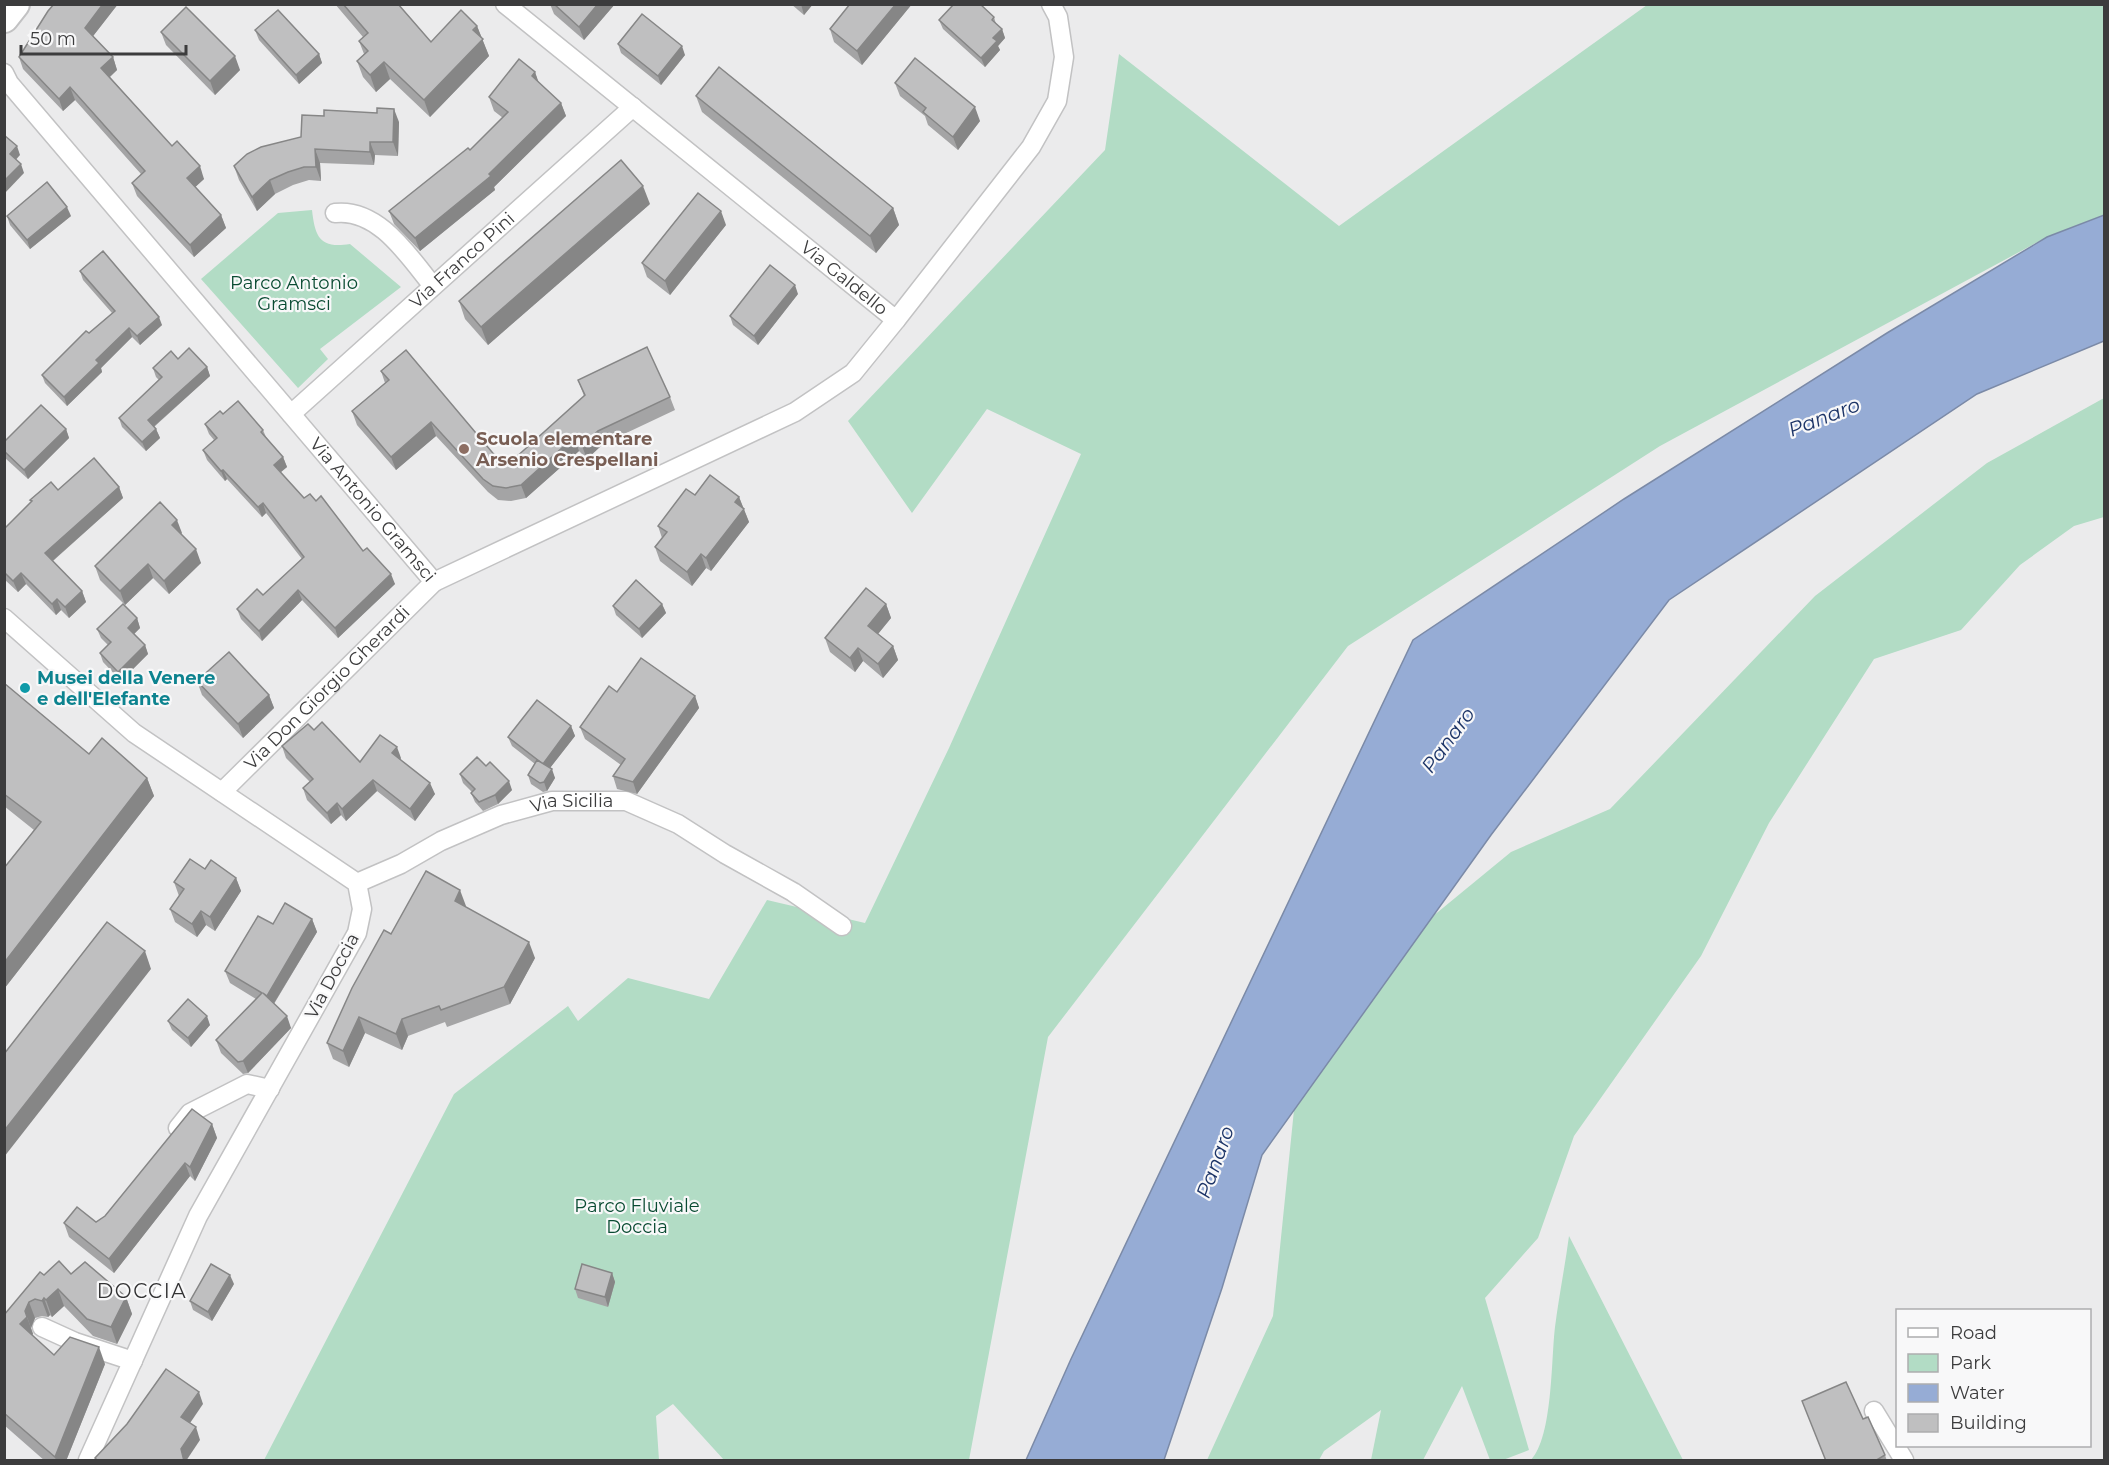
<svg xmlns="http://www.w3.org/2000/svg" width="2109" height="1465" viewBox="0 0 2109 1465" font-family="Montserrat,sans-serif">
  <rect width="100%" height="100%" fill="#ebebec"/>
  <!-- green -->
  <g fill="#b2dcc5">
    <path d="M1647 5H2104V215L2047 237 1660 446 1348 646 1048 1037 969 1460H724L673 1404 656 1416 659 1460H264L454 1094 568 1006 578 1021 628 978 709 999 767 900 865 923 949 748 1081 454 987 409 912 513 848 421 1105 150 1119 54 1339 226Z"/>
    <path d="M312 210C315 237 320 249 350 244L401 287 320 349 328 359 298 388 201 279 278 213Z"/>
    <path d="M2104 398V517L2074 526 2020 565 1961 630 1874 659 1769 823 1701 956 1574 1136 1538 1238 1485 1298 1529 1450 1503 1460H1490L1462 1386 1423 1460H1371L1381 1410 1324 1451 1319 1460H1207L1273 1316 1294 1110 1399 944 1511 852 1610 809 1815 596 1987 463Z"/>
    <path d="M1569 1236 1683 1460H1531C1553 1436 1551 1360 1555 1327 1559 1296 1565 1266 1569 1236Z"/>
  </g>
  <!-- water -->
  <path fill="#96acd5" stroke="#7b8aa7" stroke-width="1.5" d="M2104 215V341L1977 394 1669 600 1491 835 1262 1155 1222 1288 1164 1460H1026L1071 1359 1413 640 1624 499 1887 333 2047 237Z"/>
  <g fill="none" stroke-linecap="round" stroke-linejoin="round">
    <!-- street casing -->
    <g stroke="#c2c2c3" stroke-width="21">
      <g id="street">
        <path id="s1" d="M505 4 896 320 1031 147 1057 101 1064 57 1058 17 1051 4"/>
        <path id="s2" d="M4 73 9 83 434 582 795 412 853 373 896 320"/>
        <path d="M335 213C379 208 409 257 433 286"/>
        <path id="s3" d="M291 414 633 107"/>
        <path d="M4 618 134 733 357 883 362 909 357 933 198 1216 88 1460"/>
        <path id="s4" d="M222 792 434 582"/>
        <path id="s5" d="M357 883 401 864 441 841 501 815 552 801H626L678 824 725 854 793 892 842 926"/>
        <path d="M178 1128 190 1113 247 1084 270 1089"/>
        <path d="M42 1327 75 1342 133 1361"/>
        <path d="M1874 1411 1904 1460"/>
      </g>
    </g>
    <!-- primary casing -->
    <g stroke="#c2c2c3" stroke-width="32">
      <path id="primary" d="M4 18 15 4"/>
    </g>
    <!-- street -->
    <use href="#street" stroke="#fff" stroke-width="18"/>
    <!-- primary -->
    <use href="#primary" stroke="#fff" stroke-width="28"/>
  </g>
  <!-- wall -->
  <g fill="#a4a4a5">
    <path d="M54 4H118L93 36 113 57 117 70 110 77 172 146 204 179 195 187 221 215 226 228 194 257 137 196 132 183 141 174 75 100 63 111 23 69 19 57Z"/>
    <path d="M335 4H400L399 5 431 42 477 26 489 56 430 117 390 79 376 92 363 77 357 61 364 54 359 41 363 37Z"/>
    <path d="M550 4H615L584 40 554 14Z"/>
    <path d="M791 4H813L804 15Z"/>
    <path d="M850 4H912L862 65 834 42 830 29Z"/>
    <path d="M994 17 996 24 1002 29 1005 38 998 46 1000 50 985 67 943 29 939 20Z"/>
    <path d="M255 30 319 54 322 63 299 84 259 40Z"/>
    <path d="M161 32 240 70 215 95 166 45Z"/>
    <path d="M618 44 685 55 661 85 621 53Z"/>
    <path d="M535 72 538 82 561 103 566 116 494 187 495 190 420 251 394 224 389 211 470 150 503 118 494 111 489 97Z"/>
    <path d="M895 83 980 121 958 150 928 125 925 116 900 96Z"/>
    <path d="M696 96 893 208 899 225 876 253 702 112Z"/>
    <path d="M399 122 398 156 375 155 374 165 320 163 321 181 309 180 293 185 275 194 257 211 239 180 234 166Z"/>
    <path d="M650 204 488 345 465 319 459 301Z"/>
    <path d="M7 216H71L30 249 10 225Z"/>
    <path d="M726 225 670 295 647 277 642 263Z"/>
    <path d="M80 271 162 325 140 345 132 337 101 368 102 372 67 406 45 383 42 375 112 313 83 280Z"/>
    <path d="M798 294 758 345 733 325 730 316Z"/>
    <path d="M178 359 207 367 210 376 154 427 156 429 160 438 146 451 122 427 119 418 159 380 156 377 153 368Z"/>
    <path d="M381 371 497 458 514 459 584 396 578 380 670 397 675 410 603 444 587 459 579 451 526 498 511 501 498 500 488 492 436 436 396 470 357 425 352 411 385 383Z"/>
    <path d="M223 414 263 430 266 437 283 457 287 467 280 473 304 498 363 551 395 584 338 638 302 600 262 641 241 619 237 609 263 595 302 559 266 513 262 517 227 479 225 481 207 460 203 450 214 440 209 434 205 424Z"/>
    <path d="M66 429 69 438 28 479 4 457V442Z"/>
    <path d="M119 487 123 498 53 561 82 591 86 602 69 618 61 610 56 615 26 584 18 592 4 579V529L31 502 30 500 58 490Z"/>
    <path d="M695 495 739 497 749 522 711 571 706 568 692 586 660 561 655 547 662 538 658 526Z"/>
    <path d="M182 533 181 534 201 563 169 594 153 578 125 605 100 580 95 566Z"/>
    <path d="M662 604 666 613 642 638 616 615 613 606Z"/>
    <path d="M886 604 891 618 878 634 893 646 898 660 883 678 863 661 855 672 830 652 825 638Z"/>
    <path d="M137 618 140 628 134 634 145 645 148 654 121 681 103 662 100 653 108 645 101 638 97 629Z"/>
    <path d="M197 681 269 695 274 708 243 738 202 695Z"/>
    <path d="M4 683 89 754 147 778 154 796 4 989V868L34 830 4 806Z"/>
    <path d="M617 692 695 696 699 708 637 794 617 789 613 776 621 765 585 739 580 727Z"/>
    <path d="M571 726 575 736 550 768 555 778 547 791 543 792 531 784 528 775 535 764 512 746 508 737Z"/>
    <path d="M314 730 360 762 401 758 400 760 435 794 415 821 377 791 346 821 341 815 331 824 307 800 303 788 310 782 286 758 282 746Z"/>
    <path d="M460 774 512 790 498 804 483 811 475 802 471 793 472 792 463 783Z"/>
    <path d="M205 869 236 878 241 891 215 931 206 925 197 937 175 922 170 909 179 896 174 882Z"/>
    <path d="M466 906V907L535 958 510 1004 447 1027 445 1022 408 1036 402 1050 365 1033 349 1067 333 1059 327 1043 391 934Z"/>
    <path d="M312 919 317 932 274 1004 291 1028 248 1073 243 1074 221 1053 216 1040 256 999 230 983 225 971 273 924Z"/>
    <path d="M168 1021 210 1025 191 1047 172 1030Z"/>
    <path d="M212 1124 217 1138 195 1181 190 1176 114 1273 69 1237 64 1223 96 1222 105 1216Z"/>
    <path d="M612 1273 615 1282 608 1307 578 1298 575 1289Z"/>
    <path d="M71 1274 126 1297 132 1314 117 1344 93 1336 64 1306 52 1317 50 1315 48 1317 42 1316 35 1318 31 1328 33 1334 32 1335 54 1355 105 1364 66 1461H45L4 1425V1315L44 1275Z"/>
    <path d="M234 1284 212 1321 193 1310 190 1301Z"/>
    <path d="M1802 1401 1863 1419 1885 1455 1887 1461H1826Z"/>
  </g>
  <!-- shaded-wall -->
  <g fill="#868686">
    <path d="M103 4H118L90 40 85 28Z"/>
    <path d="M598 4H615L584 40 579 27Z"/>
    <path d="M801 4H813L804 15Z"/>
    <path d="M896 4H912L862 65 857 51Z"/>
    <path d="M477 26 489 56 430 117 424 100Z"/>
    <path d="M1002 29 1005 38 998 46 1000 50 985 67 981 58 993 38Z"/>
    <path d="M682 46 685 55 661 85 658 76Z"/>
    <path d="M319 54 322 63 299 84 296 75Z"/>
    <path d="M235 56 240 70 215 95 210 81Z"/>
    <path d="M113 57 117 70 106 80 101 68Z"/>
    <path d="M384 62 390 79 376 92 370 75Z"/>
    <path d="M535 72 540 86 532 76Z"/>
    <path d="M70 87 75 100 63 111 59 99Z"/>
    <path d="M561 103 566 116 494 187 495 190 420 251 415 238 489 174Z"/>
    <path d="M975 107 980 121 958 150 953 137Z"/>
    <path d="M394 109 399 122 398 156 393 142Z"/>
    <path d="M370 142 375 155 374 165 370 152Z"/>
    <path d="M17 146 20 155 13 163 10 154Z"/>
    <path d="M315 149 320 163 321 181 316 167Z"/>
    <path d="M21 164 24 173 4 194V181Z"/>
    <path d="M200 166 204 179 191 191 187 178Z"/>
    <path d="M270 180 275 194 257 211 252 197Z"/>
    <path d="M643 186 650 204 488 345 481 327Z"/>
    <path d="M67 207 71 216 30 249 27 240Z"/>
    <path d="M893 208 899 225 876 253 870 236Z"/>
    <path d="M721 211 726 225 670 295 665 281Z"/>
    <path d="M221 215 226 228 194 257 190 245Z"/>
    <path d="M795 285 798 294 758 345 754 336Z"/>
    <path d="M159 317 162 325 140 345 137 336Z"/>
    <path d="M129 328 132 337 101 368 102 372 67 406 64 397 96 360Z"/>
    <path d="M207 367 210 376 151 429 148 420Z"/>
    <path d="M431 422 436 436 396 470 391 457Z"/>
    <path d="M66 429 69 438 28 479 24 470Z"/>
    <path d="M156 429 160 438 146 451 142 442Z"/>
    <path d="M598 431 603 444 587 459 582 446Z"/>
    <path d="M574 437 579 451 526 498 521 485Z"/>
    <path d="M283 457 287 467 277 475 274 465Z"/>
    <path d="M223 470 227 479 225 481 221 471Z"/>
    <path d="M119 487 123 498 49 564 45 553Z"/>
    <path d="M739 497 749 522 711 571 706 558 735 502Z"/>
    <path d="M263 503 266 513 262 517 258 507Z"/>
    <path d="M177 520 182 533 177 538 172 525Z"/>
    <path d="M196 549 201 563 169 594 164 581Z"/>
    <path d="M701 554 706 568 692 586 687 572Z"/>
    <path d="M148 564 153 578 125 605 120 591Z"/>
    <path d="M21 573 26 584 18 592 13 581Z"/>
    <path d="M391 574 395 584 338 638 335 628Z"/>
    <path d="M298 590 302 600 262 641 259 631Z"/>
    <path d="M82 591 86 602 69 618 65 607Z"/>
    <path d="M57 599 61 610 56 615 52 604Z"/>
    <path d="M662 604 666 613 642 638 639 629Z"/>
    <path d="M886 604 891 618 873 640 868 626Z"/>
    <path d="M137 618 140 628 131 637 128 628Z"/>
    <path d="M145 645 148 654 121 681 118 672Z"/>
    <path d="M893 646 898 660 883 678 878 664Z"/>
    <path d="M858 648 863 661 855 672 850 658Z"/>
    <path d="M269 695 274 708 243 738 238 724Z"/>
    <path d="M695 696 699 708 637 794 633 782Z"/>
    <path d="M571 726 575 736 546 773 543 764Z"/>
    <path d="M397 747 401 758 396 765 392 753Z"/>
    <path d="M552 769 555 778 547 791 544 782Z"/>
    <path d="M147 778 154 796 4 989V963Z"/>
    <path d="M373 780 377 791 346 821 342 809Z"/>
    <path d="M509 781 512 790 498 804 495 795Z"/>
    <path d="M430 783 435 794 415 821 410 809Z"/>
    <path d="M337 803 341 815 331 824 327 813Z"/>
    <path d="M236 878 241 891 215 931 210 917Z"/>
    <path d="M460 890 466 906 461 917 455 901Z"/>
    <path d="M201 911 206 925 197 937 192 924Z"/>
    <path d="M312 919 317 932 271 1008 267 996Z"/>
    <path d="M529 942 535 958 510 1004 504 987Z"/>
    <path d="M145 951 151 969 4 1157V1131Z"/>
    <path d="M207 1016 210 1025 191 1047 188 1038Z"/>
    <path d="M287 1016 291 1028 248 1073 243 1061Z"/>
    <path d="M359 1017 365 1033 349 1067 343 1051Z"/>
    <path d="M402 1019 408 1036 402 1050 396 1034Z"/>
    <path d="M212 1124 217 1138 195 1181 190 1167Z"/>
    <path d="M185 1163 190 1176 114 1273 109 1259Z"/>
    <path d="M612 1273 615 1282 608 1307 605 1297Z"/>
    <path d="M230 1275 234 1284 212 1321 208 1312Z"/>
    <path d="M58 1289 64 1306 52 1317 46 1300Z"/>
    <path d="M126 1297 132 1314 117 1344 111 1327Z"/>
    <path d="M44 1298 50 1315 48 1317 42 1301Z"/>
    <path d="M29 1302 35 1318 31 1328 25 1311Z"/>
    <path d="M27 1317 33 1334 26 1341 20 1324Z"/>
    <path d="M99 1347 105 1364 66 1461H56L55 1457Z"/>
    <path d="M199 1392 203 1404 186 1429 181 1417Z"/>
    <path d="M196 1427 200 1440 186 1461H184L181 1449Z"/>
  </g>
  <!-- building -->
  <g fill="#bfbfc0" stroke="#868686" stroke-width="1.5">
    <path d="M54 4H103L85 28 113 57 101 68 172 146 177 141 200 166 187 178 221 215 190 245 132 183 145 171 70 87 59 99 19 57 48 11Z"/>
    <path d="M343 4H398L431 42 461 10 477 26 473 30 483 39 424 100 384 62 370 75 357 61 368 51 359 41 368 33Z"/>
    <path d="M554 4H598L579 27Z"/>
    <path d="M850 4H896L857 51 830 29Z"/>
    <path d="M954 4H980L994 17 992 20 1002 29 993 38 997 41 981 58 939 20Z"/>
    <path d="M186 7 235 56 210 81 161 32Z"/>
    <path d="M278 10 319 54 296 75 255 30Z"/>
    <path d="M642 14 682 46 658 76 618 44Z"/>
    <path d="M915 58 975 107 953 137 923 112 926 108 895 83Z"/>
    <path d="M519 59 535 72 532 76 561 103 489 174 491 176 415 238 389 211 468 148 470 150 508 112 489 97Z"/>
    <path d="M719 67 893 208 870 236 696 96Z"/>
    <path d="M377 108 394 109 393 142H370V152L315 149 316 167H304L288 172 270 180 252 197 234 166 247 154 261 147 301 137 302 115 324 116V110L377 113Z"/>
    <path d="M4 135 17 146 10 154 21 164 4 181Z"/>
    <path d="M621 160 643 186 481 327 459 301Z"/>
    <path d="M47 182 67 207 27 240 7 216Z"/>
    <path d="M698 193 721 211 665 281 642 263Z"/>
    <path d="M103 251 159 317 137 336 129 328 96 360 99 363 64 397 42 375 86 331 89 333 115 311 80 271Z"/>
    <path d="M770 265 795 285 754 336 730 316Z"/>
    <path d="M647 347 670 397 598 431 582 446 574 437 521 485 506 488 493 486 483 479 431 422 391 457 352 411 389 380 381 371 406 350 497 458 514 459 585 395 578 380Z"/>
    <path d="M189 348 207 367 148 420 156 429 142 442 119 418 162 377 153 368 171 351 178 359Z"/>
    <path d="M238 401 263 430 261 432 283 457 274 465 304 498 310 494 316 501 321 496 363 551 367 548 391 574 335 628 298 590 259 631 237 609 257 589 263 595 304 557 263 503 258 507 223 470 221 471 203 450 217 438 205 424 220 411 223 414Z"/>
    <path d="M41 405 66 429 24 470 4 451V442Z"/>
    <path d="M94 458 119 487 45 553 82 591 65 607 57 599 52 604 21 573 13 581 4 572V529L32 501 30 500 51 482 58 490Z"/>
    <path d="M710 475 739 497 735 502 744 509 706 558 701 554 687 572 655 547 667 532 658 526 686 489 695 495Z"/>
    <path d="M160 502 177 520 172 525 196 549 164 581 148 564 120 591 95 566Z"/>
    <path d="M636 580 662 604 639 629 613 606Z"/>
    <path d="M866 588 886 604 868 626 893 646 878 664 858 648 850 658 825 638Z"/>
    <path d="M123 604 137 618 128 628 145 645 118 672 100 653 111 642 97 629Z"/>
    <path d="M229 652 269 695 238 724 197 681Z"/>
    <path d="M641 658 695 696 633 782 613 776 625 759 580 727 609 686 617 692Z"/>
    <path d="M4 683 89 754 102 738 147 778 4 963V868L41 822 4 794Z"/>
    <path d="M537 700 571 726 543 764 508 737Z"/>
    <path d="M322 722 360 762 380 735 397 747 392 753 430 783 410 809 373 780 342 809 337 803 327 813 303 788 313 779 282 746 308 724 314 730Z"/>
    <path d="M477 757 486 766 490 762 509 781 495 795 479 802 471 793 475 789 460 774Z"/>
    <path d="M537 760 552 769 544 782 540 783 528 775Z"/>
    <path d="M190 859 205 869 211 860 236 878 210 917 201 911 192 924 170 909 184 889 174 882Z"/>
    <path d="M426 871 460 890 455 901 529 942 504 987 441 1010 439 1006 402 1019 396 1034 359 1017 343 1051 327 1043 352 988 384 930 391 934Z"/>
    <path d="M285 903 312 919 267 996 263 993 287 1016 243 1061 238 1062 216 1040 262 993 225 971 258 916 273 924Z"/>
    <path d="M107 922 145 951 4 1131V1054Z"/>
    <path d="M188 999 207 1016 188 1038 168 1021Z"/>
    <path d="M192 1109 212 1124 190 1167 185 1163 109 1259 64 1223 77 1207 96 1222 105 1216Z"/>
    <path d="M59 1261 71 1274 85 1262 126 1297 111 1327 87 1319 58 1289 46 1300 44 1298 42 1301 35 1299 29 1302 25 1311 27 1317 20 1324 54 1355 70 1337 99 1347 55 1457 4 1413V1315L40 1272 44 1275Z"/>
    <path d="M211 1264 230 1275 208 1312 190 1301Z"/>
    <path d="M582 1264 612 1273 605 1297 575 1289Z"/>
    <path d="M166 1369 199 1392 181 1417 196 1427 181 1449 184 1461H98L95 1458 127 1424Z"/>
    <path d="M1846 1382 1863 1419 1868 1417 1885 1455 1875 1461H1826L1802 1401Z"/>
  </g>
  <!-- markers -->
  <circle fill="#8d6e63" stroke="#f8f8f9" stroke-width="2" cx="464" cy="449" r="6"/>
  <circle fill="#0f9aa8" stroke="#f8f8f9" stroke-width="2" cx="25" cy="688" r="6"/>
  <g text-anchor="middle" stroke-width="4.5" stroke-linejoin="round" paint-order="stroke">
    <!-- street labels -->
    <g font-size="18" fill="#3c3c3d" stroke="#f8f8f9">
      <text dy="6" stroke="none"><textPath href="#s3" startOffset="230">Via Franco Pini</textPath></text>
      <text dy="6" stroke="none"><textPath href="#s1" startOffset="436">Via Galdello</textPath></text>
      <text dy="6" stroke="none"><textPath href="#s2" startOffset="572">Via Antonio Gramsci</textPath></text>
      <text dy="6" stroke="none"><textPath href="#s4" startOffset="148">Via Don Giorgio Gherardi</textPath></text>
      <text dy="6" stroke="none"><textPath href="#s5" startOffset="232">Via Sicilia</textPath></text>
      <text transform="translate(332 976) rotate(-62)" y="6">Via Doccia</text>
    </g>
    <!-- park labels -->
    <g font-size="18" fill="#094b32" stroke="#f8f8f9">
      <text x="294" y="289">Parco Antonio<tspan x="294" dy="21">Gramsci</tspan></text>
      <text x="637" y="1212">Parco Fluviale<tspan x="637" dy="21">Doccia</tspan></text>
    </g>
    <!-- education labels -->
    <g font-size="18" font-weight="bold" fill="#785e54" stroke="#f8f8f9" text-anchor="start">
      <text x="476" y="445">Scuola elementare<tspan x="476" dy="21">Arsenio Crespellani</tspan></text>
    </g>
    <!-- culture labels -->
    <g font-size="18" font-weight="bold" fill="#0d838f" stroke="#f8f8f9" text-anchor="start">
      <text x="37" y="684">Musei della Venere<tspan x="37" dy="21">e dell'Elefante</tspan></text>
    </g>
    <!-- water labels -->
    <g font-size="20" font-style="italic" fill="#1c3467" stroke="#f8f8f9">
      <text transform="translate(1824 417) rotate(-21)" y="7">Panaro</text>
      <text transform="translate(1448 740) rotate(-54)" y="7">Panaro</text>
      <text transform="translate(1215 1162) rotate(-70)" y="7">Panaro</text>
    </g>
    <!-- neighbourhood labels -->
    <g font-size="20" letter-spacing="1.5" fill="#333334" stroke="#f8f8f9">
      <text x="142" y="1298">DOCCIA</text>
    </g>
  </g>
  <!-- border -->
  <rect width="2109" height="1465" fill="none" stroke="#3c3c3d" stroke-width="12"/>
  <!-- legend -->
  <rect x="1896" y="1309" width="195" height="138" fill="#f8f8f9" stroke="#adadae" stroke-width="1.5"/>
  <rect x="1908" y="1328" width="30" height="9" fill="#ffffff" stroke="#adadae" stroke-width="1.5"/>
  <text x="1950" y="1339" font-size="18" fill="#3c3c3d">Road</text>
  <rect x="1908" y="1354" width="30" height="18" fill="#b2dcc5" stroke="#adadae" stroke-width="1.5"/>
  <text x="1950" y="1369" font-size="18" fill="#3c3c3d">Park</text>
  <rect x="1908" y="1384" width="30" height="18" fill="#96acd5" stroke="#adadae" stroke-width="1.5"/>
  <text x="1950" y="1399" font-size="18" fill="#3c3c3d">Water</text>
  <rect x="1908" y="1414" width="30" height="18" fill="#bfbfc0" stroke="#adadae" stroke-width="1.5"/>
  <text x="1950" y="1429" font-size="18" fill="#3c3c3d">Building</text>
  <!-- scale -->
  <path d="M21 45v9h165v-9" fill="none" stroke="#3c3c3d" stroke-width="3"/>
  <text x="30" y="45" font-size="18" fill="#3c3c3d" stroke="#f8f8f9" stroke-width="4.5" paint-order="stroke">50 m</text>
</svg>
